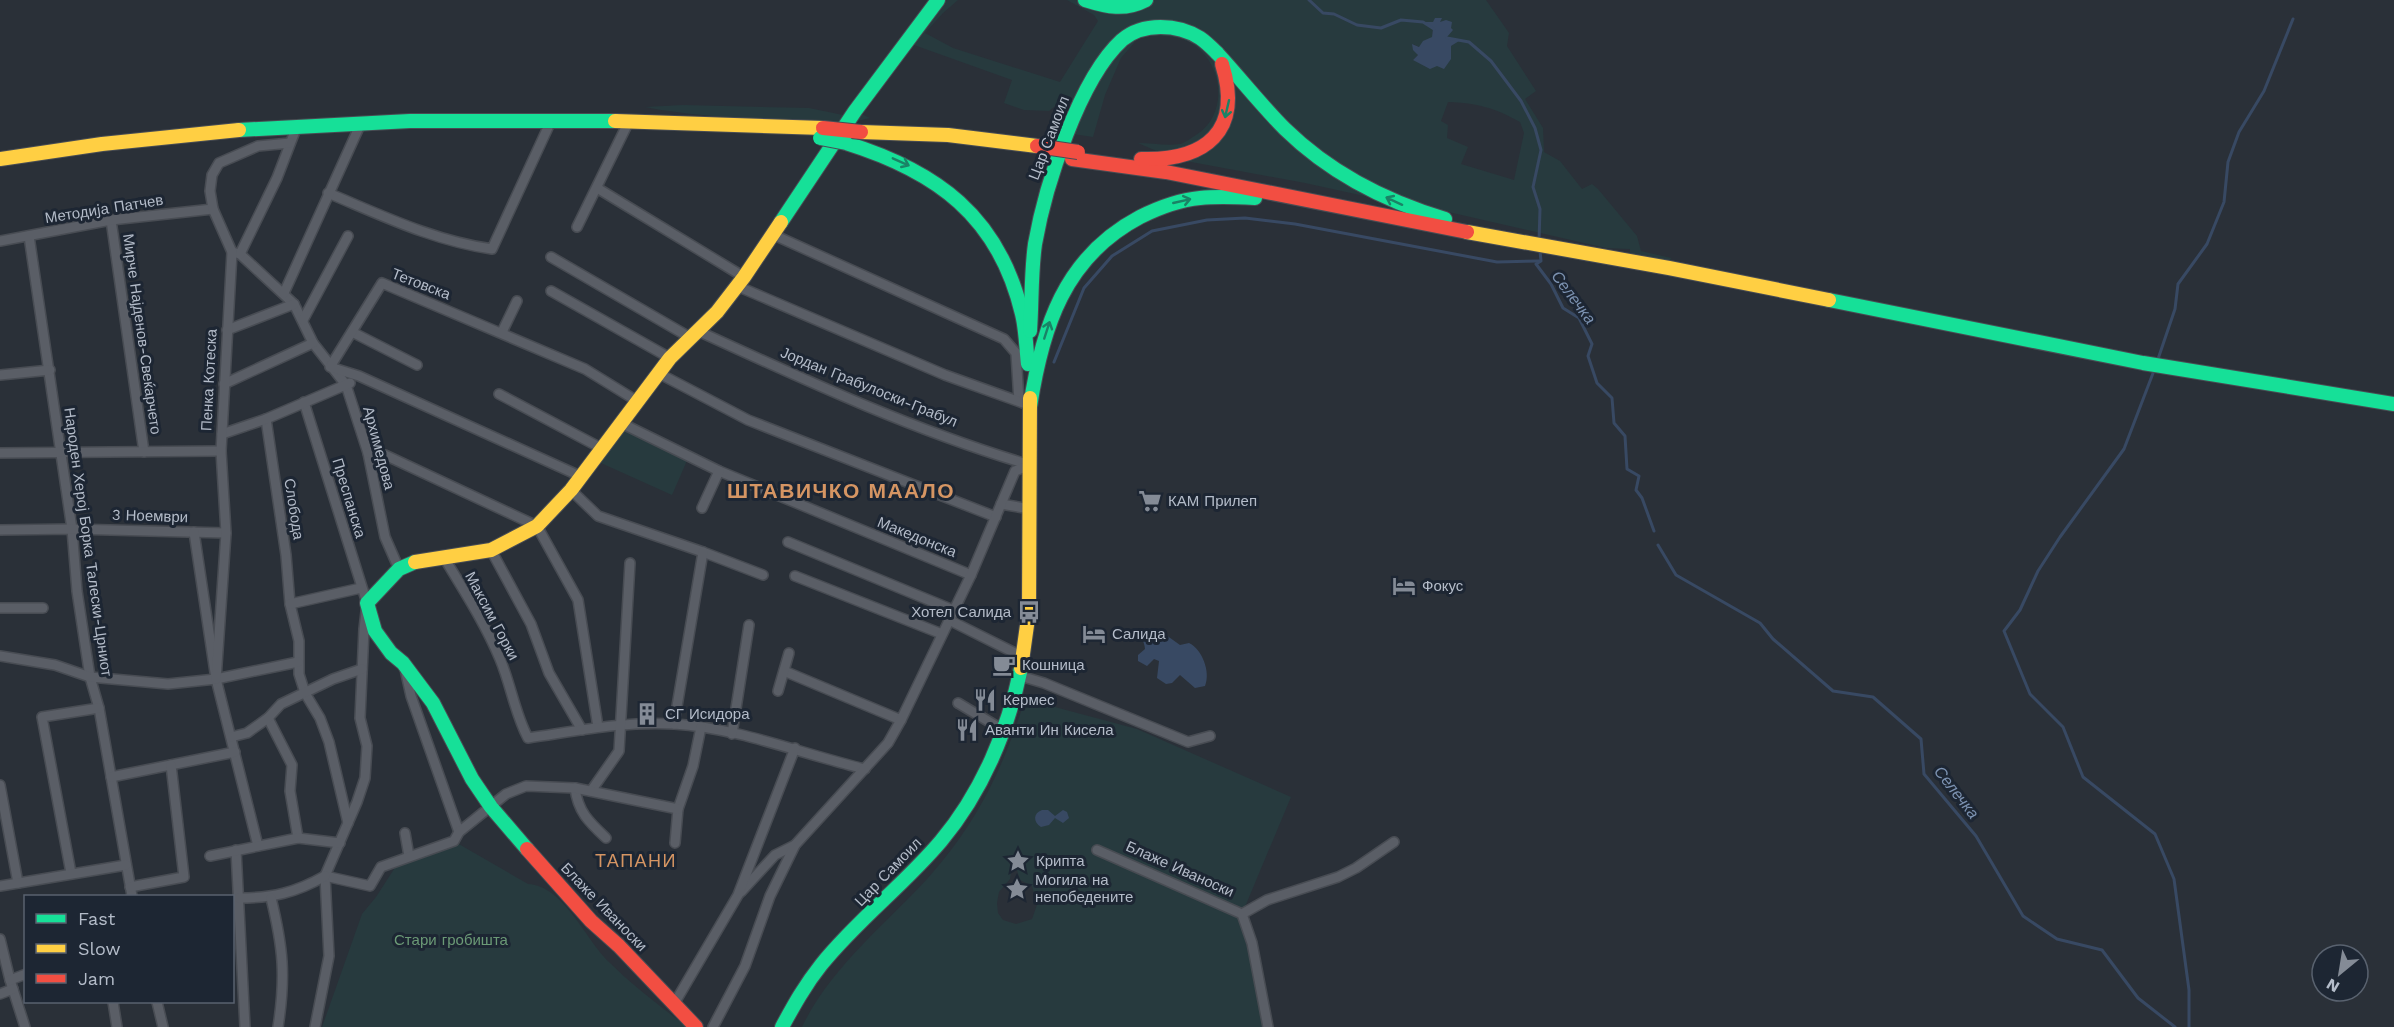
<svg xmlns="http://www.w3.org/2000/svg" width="2394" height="1027" viewBox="0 0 2394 1027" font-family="'Work Sans',sans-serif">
  <rect width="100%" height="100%" fill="#2a3038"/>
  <!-- green -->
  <g fill="#273a3e" fill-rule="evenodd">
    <path d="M938 0H958L943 13 925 33 953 48 1060 82 1098 21 1094 15 1067 0H1486L1509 33 1507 46 1536 91 1525 99 1543 128 1544 152 1560 161 1582 189 1592 184 1598 189 1637 236 1641 251 1671 258 1669 268 1629 261 1630 249 1606 248 1418 205 1401 204 1305 183 1175 159 1138 143C1151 143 1167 146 1180 144 1185 143 1191 138 1196 135 1228 115 1224 66 1194 45 1179 35 1157 35 1140 36L1121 58 1105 95 1093 137 1066 133 1078 102 1065 98 1049 111 1024 110 1004 103 1012 80 914 45 900 62ZM1424 23H1439L1446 37 1457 41 1451 46V59L1413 60 1418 55 1413 44 1419 47 1432 37 1433 28ZM1448 102C1477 103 1495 108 1520 122L1524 133 1514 180 1461 164 1468 147 1447 138 1448 125 1441 121Z"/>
    <path d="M683 105 809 108 843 115 855 111 870 118C838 127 802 122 769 120 727 117 686 115 645 107Z"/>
    <path d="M621 423 689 456 672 495 592 459Z"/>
    <path d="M1025 699 1137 729 1291 797 1242 914 1268 1027H802C830 968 885 925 928 878 977 823 1003 769 1025 699ZM1013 855 1020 860 1016 867 1020 880 1032 886 1037 905 1032 919 1016 924 1003 920 998 913 997 903 999 892 1010 879 1012 866 1009 863V858Z"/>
    <path d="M457 843 528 884C564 886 585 939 609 962 633 986 660 1006 687 1027H322L362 914 376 897 396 866Z"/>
  </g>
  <!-- water -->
  <g fill="#384963">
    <path d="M1435 18H1442L1440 22 1446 20 1452 22 1451 28 1453 30 1447 37 1459 41 1451 46V59L1444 69 1437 66 1430 69 1413 60 1418 55 1413 50 1412 44 1419 47 1423 41 1432 37 1433 28 1423 22H1433Z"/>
    <path d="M1154 628 1160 636 1166 635 1180 645 1189 643C1202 649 1211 672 1205 686L1195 688 1180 675 1172 683 1166 684 1157 678 1159 661 1154 659 1147 666 1138 661V655L1145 649C1145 641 1137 635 1147 629Z"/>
    <path d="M1042 810H1048L1055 816 1063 810 1067 812 1069 818 1063 823 1055 818 1049 825 1041 827C1033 822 1033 813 1042 810Z"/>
  </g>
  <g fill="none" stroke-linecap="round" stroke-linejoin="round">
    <!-- stream -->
    <g stroke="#384963" stroke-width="3">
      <path d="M1309 0 1323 13 1334 14 1357 25 1381 28 1401 20 1423 22 1434 29"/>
      <path d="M1447 38 1469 42 1491 61 1521 101 1535 128 1541 150 1533 187 1540 209 1539 241"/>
      <path d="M1540 251 1541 261 1536 264 1551 284 1563 308 1579 318 1592 344 1588 356 1597 383 1612 398 1614 423 1625 436 1627 469 1639 476 1636 490 1642 498 1654 531"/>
      <path d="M2158 359 2175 309 2178 284 2207 244 2224 202 2228 162 2239 132 2264 91 2293 19"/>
      <path d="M1054 362 1084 288 1112 256 1152 231 1207 220 1245 218 1295 224 1497 262 1539 261"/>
      <path d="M2155 368 2124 449 2060 537 2038 571 2020 610 2004 631 2030 694 2063 727 2083 777 2155 834 2174 879 2189 990V1027"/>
      <path d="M1658 545 1676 575 1760 623 1773 639 1833 691 1873 697 1921 739 1924 774 1976 836 2023 916 2057 939 2102 950 2138 998 2175 1027"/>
    </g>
    <!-- street casing -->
    <g stroke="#484c53" stroke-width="12">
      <g id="street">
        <path d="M597 188 744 277"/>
        <path d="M328 193C381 215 434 241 492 249L551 121"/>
        <path d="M111 220 144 452"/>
        <path d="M577 227 629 121"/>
        <path d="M774 235 1004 339 1016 353 1019 401"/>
        <path d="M29 236 72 529 77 591 90 677 99 708 132 896"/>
        <path d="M0 241 111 220 213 209"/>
        <path d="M232 252 240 254 294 304 313 343 346 385 368 453 385 537 399 569"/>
        <path d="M240 254 277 178 297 126"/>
        <path d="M551 257 691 338"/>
        <path d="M737 286 945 375 1023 403"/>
        <path d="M551 291 670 358"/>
        <path d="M284 293 361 123"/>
        <path d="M303 320 348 236"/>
        <path d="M227 330 294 304"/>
        <path d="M698 331C807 381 915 431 1030 465"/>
        <path d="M352 332 417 365"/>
        <path d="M502 332 517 301"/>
        <path d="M658 373 748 420 996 517"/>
        <path d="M0 375 50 370"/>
        <path d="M224 384 313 343"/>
        <path d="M499 394 601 448"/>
        <path d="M304 402 367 603 364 629 360 718 367 746 365 778 357 802 325 876 329 956 315 1027"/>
        <path d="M266 419 286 555 290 604 299 641V674L305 693 320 718 329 742 348 823"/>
        <path d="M621 423 719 471 971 575"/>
        <path d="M222 434 266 419 350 383"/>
        <path d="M0 453 221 451"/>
        <path d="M368 453 385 455 537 526 578 600 598 727"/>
        <path d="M580 476 359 376 330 367 382 283 585 369 637 401"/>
        <path d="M571 490 598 516 703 552 763 575"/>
        <path d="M1001 504 1030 509"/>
        <path d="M702 508 719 471"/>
        <path d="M0 530 72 529 226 533"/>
        <path d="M194 532 216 679 258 846"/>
        <path d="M788 542 953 610"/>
        <path d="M491 550 531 624 549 673 582 730"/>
        <path d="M443 556C463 589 485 623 500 659 511 685 515 714 528 738 577 731 624 721 674 724 739 728 802 754 865 769"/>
        <path d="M795 576 942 634"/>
        <path d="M290 604 361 588"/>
        <path d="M0 608H43"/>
        <path d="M949 620 1023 657"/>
        <path d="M0 656 55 665 90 677 168 684 216 679 298 662"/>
        <path d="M405 669 411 696 459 832"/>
        <path d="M784 671 901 720"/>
        <path d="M1020 676 1044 683 1188 742 1210 736"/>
        <path d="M216 679 226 533 221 451 232 252 213 209 210 191 212 175 219 163 258 146 290 143"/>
        <path d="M778 691 789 653"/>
        <path d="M958 703 1003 730"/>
        <path d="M268 718 292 765 290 791 298 838"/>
        <path d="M674 724 703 552"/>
        <path d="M732 734 749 625"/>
        <path d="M231 737 247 733 268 718 281 704 333 679 362 669"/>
        <path d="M111 777 235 752"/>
        <path d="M0 785 18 883"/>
        <path d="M575 788C578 812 589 822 606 838"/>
        <path d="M591 791 619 751 630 563"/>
        <path d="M405 833 409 856"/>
        <path d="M675 843 678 809 693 766 701 727"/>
        <path d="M236 850 245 1027"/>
        <path d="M1097 850 1242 914 1252 943 1268 1027"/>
        <path d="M210 856 298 838 340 843"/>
        <path d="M71 873 42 717 99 708"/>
        <path d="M325 876 370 886 381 867 454 841 459 832 506 794 526 786 575 788 678 809"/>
        <path d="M0 886 126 865"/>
        <path d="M130 887 184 877 171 765"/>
        <path d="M741 892 775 855 795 845"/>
        <path d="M239 898C272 898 295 893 325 876"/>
        <path d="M271 898C283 947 286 976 278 1027"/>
        <path d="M1242 914 1267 900 1338 877 1356 868 1394 842"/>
        <path d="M0 939 10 980 25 1027"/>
        <path d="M10 980 26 974"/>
        <path d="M0 994 13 989"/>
        <path d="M113 1002 117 1027"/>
        <path d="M157 1002 163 1027"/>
        <path d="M674 1004 738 895 795 748"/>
        <path d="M713 1027 745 966 770 896 795 845 888 743 901 720 971 575 1015 471 1030 465"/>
      </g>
    </g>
    <!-- fast casing -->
    <g stroke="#484c53" stroke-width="16">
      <g id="fast">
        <path d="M1085 0C1107 7 1125 11 1146 0"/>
        <path d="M1217 53C1240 78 1261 105 1285 129 1330 173 1385 201 1445 219"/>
        <path d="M239 130 410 121H615"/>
        <path d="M846 143C936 171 999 216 1022 314 1026 330 1026 347 1028 364"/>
        <path d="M781 222 855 111 938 0"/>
        <path d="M1829 300 2143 363 2394 404"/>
        <path d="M1030 331C1032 302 1031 272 1035 244 1045 187 1079 79 1122 40 1143 22 1178 24 1200 38 1206 42 1212 48 1217 53"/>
        <path d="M1030 407C1042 328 1064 257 1140 217 1158 208 1179 200 1200 198 1218 196 1237 197 1255 198"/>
        <path d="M415 562 399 569 367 603 375 631 391 653 403 663 433 703 472 779 491 807 527 849"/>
        <path d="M782 1027C794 1005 805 985 821 965 857 920 904 885 941 841 982 792 1008 730 1021 668"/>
      </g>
    </g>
    <!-- slow casing -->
    <g stroke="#484c53" stroke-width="16">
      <g id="slow">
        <path d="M615 121 823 128"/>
        <path d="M861 132 948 135 1037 146"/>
        <path d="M0 159 102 144 239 130"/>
        <path d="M1467 232 1669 268 1829 300"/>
        <path d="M415 562 491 550 537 526 571 490 670 358 717 312 744 277 781 222"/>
        <path d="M1021 668 1029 611 1030 398"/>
      </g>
    </g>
    <!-- jam casing -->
    <g stroke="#484c53" stroke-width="16">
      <g id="jam">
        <path d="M1072 159 1166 172 1467 232"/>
        <path d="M1141 159C1206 161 1243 131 1222 64"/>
        <path d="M527 849 591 921 619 946 696 1027"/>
      </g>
    </g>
    <!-- street -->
    <use href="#street" stroke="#5a5e66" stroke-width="9"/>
    <!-- fast -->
    <use href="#fast" stroke="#16e098" stroke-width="14"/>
    <!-- slow -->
    <use href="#slow" stroke="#ffcf43" stroke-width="14"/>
    <!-- jam -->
    <use href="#jam" stroke="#f24e42" stroke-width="14"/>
    <!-- fast-bridge casing -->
    <g stroke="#484c55" stroke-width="16" stroke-linecap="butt">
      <path id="fast-bridge" d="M820 138 846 143"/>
    </g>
    <!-- jam-bridge casing -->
    <g stroke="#484c55" stroke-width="16" stroke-linecap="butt">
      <g id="jam-bridge">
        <path d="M823 128 861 132"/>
        <path d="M1037 146 1078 152"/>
      </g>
    </g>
    <!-- fast-bridge -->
    <use href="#fast-bridge" stroke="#16e098" stroke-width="14"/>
    <!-- jam-bridge -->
    <use href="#jam-bridge" stroke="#f24e42" stroke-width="14"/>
  </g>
  <!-- one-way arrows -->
  <defs><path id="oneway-shaft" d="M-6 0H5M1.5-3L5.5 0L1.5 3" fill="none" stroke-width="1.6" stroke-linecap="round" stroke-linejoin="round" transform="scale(1.5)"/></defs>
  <g stroke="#1a8366">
    <use href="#oneway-shaft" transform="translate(1227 109) rotate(103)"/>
    <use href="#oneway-shaft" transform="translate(901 162) rotate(24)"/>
    <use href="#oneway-shaft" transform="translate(1182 201) rotate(-13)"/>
    <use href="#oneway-shaft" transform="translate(1394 201) rotate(-155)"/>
    <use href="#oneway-shaft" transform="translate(1047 330) rotate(-72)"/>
  </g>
  <!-- icons -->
  <defs>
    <g id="supermarket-bare" transform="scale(1.8)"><path d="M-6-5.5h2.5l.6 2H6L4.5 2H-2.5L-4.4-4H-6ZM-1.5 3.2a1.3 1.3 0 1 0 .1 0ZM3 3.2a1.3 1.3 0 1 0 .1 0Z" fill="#848b96" stroke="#1d2633" stroke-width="2.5" paint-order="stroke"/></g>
    <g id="hotel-bare" transform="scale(1.8)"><path d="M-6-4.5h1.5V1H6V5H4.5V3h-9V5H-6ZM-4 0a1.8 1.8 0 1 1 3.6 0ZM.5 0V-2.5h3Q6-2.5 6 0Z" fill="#848b96" stroke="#1d2633" stroke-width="2.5" paint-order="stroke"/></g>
    <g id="bus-bare" transform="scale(1.8)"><path d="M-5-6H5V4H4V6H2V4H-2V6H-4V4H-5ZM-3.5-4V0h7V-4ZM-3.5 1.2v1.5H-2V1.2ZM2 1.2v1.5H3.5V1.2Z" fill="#848b96" stroke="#1d2633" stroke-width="2.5" paint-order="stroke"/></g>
    <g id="cafe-bare" transform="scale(1.8)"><path d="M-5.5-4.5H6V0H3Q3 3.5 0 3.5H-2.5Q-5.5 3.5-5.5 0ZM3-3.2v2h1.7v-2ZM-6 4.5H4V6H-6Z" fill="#848b96" stroke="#1d2633" stroke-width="2.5" paint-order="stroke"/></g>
    <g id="restaurant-bare" transform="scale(1.8)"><path d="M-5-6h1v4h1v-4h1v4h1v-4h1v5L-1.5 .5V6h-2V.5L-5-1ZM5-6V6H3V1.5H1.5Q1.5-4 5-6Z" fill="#848b96" stroke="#1d2633" stroke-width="2.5" paint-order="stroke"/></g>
    <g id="building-bare" transform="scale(1.8)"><path d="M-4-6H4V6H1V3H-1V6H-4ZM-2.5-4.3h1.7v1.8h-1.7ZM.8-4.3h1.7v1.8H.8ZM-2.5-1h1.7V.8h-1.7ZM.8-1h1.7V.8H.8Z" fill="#848b96" stroke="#1d2633" stroke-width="2.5" paint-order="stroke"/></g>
    <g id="sight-bare" transform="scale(1.8)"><path d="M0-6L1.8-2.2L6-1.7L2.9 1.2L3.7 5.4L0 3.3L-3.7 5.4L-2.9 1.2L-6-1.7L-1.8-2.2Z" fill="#848b96" stroke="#1d2633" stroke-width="2.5" paint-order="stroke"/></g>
  </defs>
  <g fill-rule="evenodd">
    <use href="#supermarket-bare" x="1150" y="501"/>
    <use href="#hotel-bare" x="1404" y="586"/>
    <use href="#bus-bare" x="1029" y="612"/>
    <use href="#hotel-bare" x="1094" y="634"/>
    <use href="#cafe-bare" x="1004" y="665"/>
    <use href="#restaurant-bare" x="985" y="700"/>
    <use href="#building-bare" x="647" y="714"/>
    <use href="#restaurant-bare" x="967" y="730"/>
    <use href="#sight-bare" x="1018" y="861"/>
    <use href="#sight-bare" x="1017" y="889"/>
  </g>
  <g text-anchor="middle" stroke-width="6" stroke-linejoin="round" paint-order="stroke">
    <!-- street labels -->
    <g font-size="15" fill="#b4bcc9" stroke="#1d2633">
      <text transform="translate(1049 138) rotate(-69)" y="5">Цар Самоил</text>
      <text transform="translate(104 209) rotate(-9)" y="5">Методиjа Патчев</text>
      <text transform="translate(421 284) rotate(21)" y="5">Тетовска</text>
      <text transform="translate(142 334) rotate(82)" y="5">Мирче Најденов-Свеќарчето</text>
      <text transform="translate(209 380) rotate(-87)" y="5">Пенка Котеска</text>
      <text transform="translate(869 387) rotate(22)" y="5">Јордан Грабулоски-Грабул</text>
      <text transform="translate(379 448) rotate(75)" y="5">Архимедова</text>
      <text transform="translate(349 498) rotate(73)" y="5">Преспанска</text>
      <text transform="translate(294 509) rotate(81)" y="5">Слобода</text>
      <text transform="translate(150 516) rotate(2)" y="5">3 Ноември</text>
      <text transform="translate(917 537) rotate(22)" y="5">Македонска</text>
      <text transform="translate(88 542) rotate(82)" y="5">Народен Херој Борка Талески-Црниот</text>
      <text transform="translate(492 616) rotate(62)" y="5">Максим Горки</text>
      <text transform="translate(1180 869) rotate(24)" y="5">Блаже Иваноски</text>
      <text transform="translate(888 872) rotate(-46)" y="5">Цар Самоил</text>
      <text transform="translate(604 907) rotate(46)" y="5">Блаже Иваноски</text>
    </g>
    <!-- poi labels -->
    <g font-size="15" fill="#b4bcc9" stroke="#1d2633" text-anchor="start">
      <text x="1168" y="506">КАМ Прилеп</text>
      <text x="1422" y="591">Фокус</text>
      <text x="1011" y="617" text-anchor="end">Хотел Салида</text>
      <text x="1112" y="639">Салида</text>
      <text x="1022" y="670">Кошница</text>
      <text x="1003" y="705">Кермес</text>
      <text x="665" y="719">СГ Исидора</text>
      <text x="985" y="735">Аванти Ин Кисела</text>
      <text x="1036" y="866">Крипта</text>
      <text x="1035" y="885">Могила на<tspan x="1035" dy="17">непобедените</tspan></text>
    </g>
    <!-- park labels -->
    <g font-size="15" fill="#6b9a76" stroke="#1d2633">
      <text x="451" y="945">Стари гробишта</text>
    </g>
    <!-- water labels -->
    <g font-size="16" font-style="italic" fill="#7c92b1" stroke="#1d2633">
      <text transform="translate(1574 297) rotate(53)" y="6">Селечка</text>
      <text transform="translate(1957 792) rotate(52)" y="6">Селечка</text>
    </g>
    <!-- quarter labels -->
    <g font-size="18" letter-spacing="1.5" fill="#d59563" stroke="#1d2633">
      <text x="636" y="867">ТАПАНИ</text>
    </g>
    <!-- district labels -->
    <g font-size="21" font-weight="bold" letter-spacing="1.5" fill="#d59563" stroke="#1d2633">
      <text x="841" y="498">ШТАВИЧКО МААЛО</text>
    </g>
  </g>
  <!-- legend -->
  <rect x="24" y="895" width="210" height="108" fill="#1d2633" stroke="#59626f" stroke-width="1.5"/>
  <rect x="36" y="914" width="30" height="9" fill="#16e098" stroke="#59626f" stroke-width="1.5"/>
  <text x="78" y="925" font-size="18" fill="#b4bcc9">Fast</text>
  <rect x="36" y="944" width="30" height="9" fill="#ffcf43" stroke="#59626f" stroke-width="1.5"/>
  <text x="78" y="955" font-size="18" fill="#b4bcc9">Slow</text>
  <rect x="36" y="974" width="30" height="9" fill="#f24e42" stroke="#59626f" stroke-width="1.5"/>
  <text x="78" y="985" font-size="18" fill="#b4bcc9">Jam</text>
  <!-- north arrow -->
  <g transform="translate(2340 973) rotate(210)"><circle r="28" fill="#1d2633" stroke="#59626f" stroke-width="1.5"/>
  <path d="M0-4.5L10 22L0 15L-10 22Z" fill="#848b96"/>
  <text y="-9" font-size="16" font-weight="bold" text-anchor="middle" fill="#b4bcc9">N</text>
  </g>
</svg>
